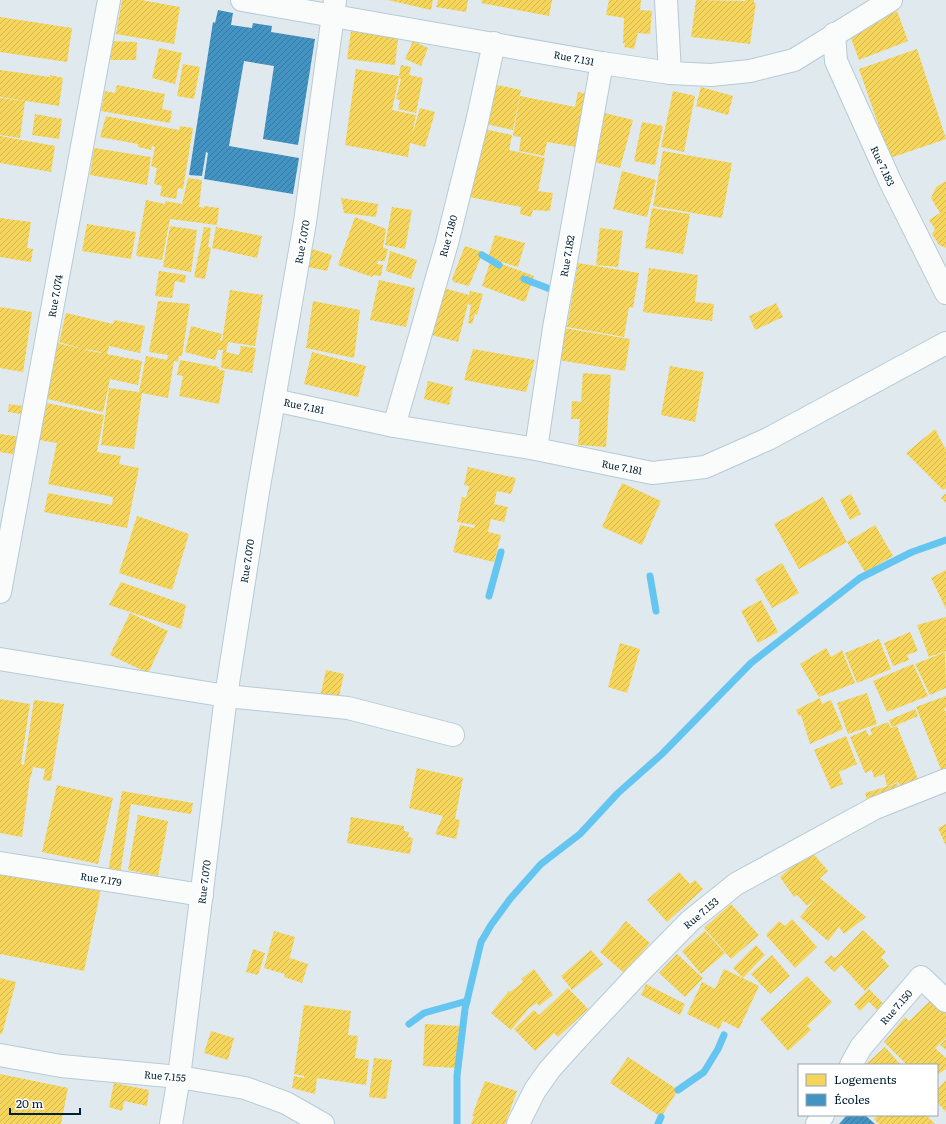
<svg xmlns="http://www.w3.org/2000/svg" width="946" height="1124" viewBox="0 0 946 1124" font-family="Literata,serif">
  <defs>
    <pattern id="homes-hatch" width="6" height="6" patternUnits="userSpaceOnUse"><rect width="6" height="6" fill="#f6d55c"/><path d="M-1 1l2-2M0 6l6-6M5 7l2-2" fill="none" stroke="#d1b750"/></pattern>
    <pattern id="schools-hatch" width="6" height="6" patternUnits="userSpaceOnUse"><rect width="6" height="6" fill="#4393c3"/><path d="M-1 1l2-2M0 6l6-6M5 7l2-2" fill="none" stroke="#36789f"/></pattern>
  </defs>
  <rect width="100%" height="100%" fill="#e0e9ed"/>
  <!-- homes -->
  <g fill="url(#homes-hatch)" fill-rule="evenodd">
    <path d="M122 0H141L180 7 174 44 116 34Z"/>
    <path d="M388 0H433L431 10Z"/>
    <path d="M438 0H468L466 12 436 7Z"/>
    <path d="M482 0H552L549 16 481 3Z"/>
    <path d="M609 0H641L640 10 652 11 650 34 638 33 634 49 624 47 625 43H623L624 18 606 15Z"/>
    <path d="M696 0 745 1V0H754V3H756L750 44 691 37Z"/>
    <path d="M897 11 908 41 859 60 848 30Z"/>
    <path d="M0 17 72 28 67 62 0 52Z"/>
    <path d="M351 31 398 38 395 65 347 59Z"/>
    <path d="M110 41 137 42 136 60H110Z"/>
    <path d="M413 41 428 48 421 66 405 59Z"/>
    <path d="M159 48 182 53 175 84 152 78Z"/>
    <path d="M917 49 946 139 890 158 859 69Z"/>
    <path d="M183 64 200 67 194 99 177 96Z"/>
    <path d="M401 65 411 67 409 75 423 78 416 113 398 109 400 100 396 99 401 79 399 78 392 110 416 115 412 135 420 108 435 112 425 147 410 143 408 157 345 145 356 69 399 76Z"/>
    <path d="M0 70 50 77V75L63 78 59 106 0 97Z"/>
    <path d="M488 83 521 90 513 130 480 123Z"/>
    <path d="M117 85 165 94 162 109 172 111 170 123 101 111 105 91 115 93Z"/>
    <path d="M701 87 733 96 728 115 696 106Z"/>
    <path d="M673 91 695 96 684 152 661 147Z"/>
    <path d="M578 92 593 95 583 148 547 142 544 156 519 151 521 137 513 136 520 96 575 107Z"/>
    <path d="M0 98 25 101 20 138 0 135Z"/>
    <path d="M597 111 633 120 620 168 585 160Z"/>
    <path d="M35 114 62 119 59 139 32 135Z"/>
    <path d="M106 116 179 130 180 126 193 128 183 189 178 188 176 199 160 196 162 186 154 184 157 168 151 166 155 147 152 146 151 150 138 147V144L100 137Z"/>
    <path d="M642 122 663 126 655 165 634 161Z"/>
    <path d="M479 128 512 135 509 150 545 158 538 191 553 193 550 211 533 210 531 217 520 214 521 207 464 196Z"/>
    <path d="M0 136 55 146 51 172 0 163Z"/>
    <path d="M94 148 151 157 147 185 90 175Z"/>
    <path d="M663 151 732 163 722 218 653 206Z"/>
    <path d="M622 171 656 180 647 217 613 209Z"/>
    <path d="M188 178 202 180 199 207 204 208V206L219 208 217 225 170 219 162 260 136 256 146 200 165 204V201L182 204Z"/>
    <path d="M946 181V248L939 245 932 234 935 229 929 220 940 213 931 198 936 187Z"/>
    <path d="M341 198 378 204 376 217 344 213Z"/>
    <path d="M392 207 412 210 405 249 385 245Z"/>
    <path d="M652 208 690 214 683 254 645 248Z"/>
    <path d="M355 217 386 229 383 248 388 249 385 261H378L377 264 383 265 381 276 373 275 372 277 338 265Z"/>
    <path d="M0 218 31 222 27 248 33 249 31 262 0 257Z"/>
    <path d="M87 224 136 232 131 259 82 251Z"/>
    <path d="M170 226 197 230 191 272 163 267Z"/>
    <path d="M204 227 211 228 208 247 211 248 205 279 194 277Z"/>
    <path d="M216 227 262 236 257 258 212 248Z"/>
    <path d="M600 228 623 231 618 267 596 265Z"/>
    <path d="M495 235 525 243 518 267 488 258Z"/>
    <path d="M465 246 483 252 469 286 454 282 452 279Z"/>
    <path d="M312 249 332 255 327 271 308 267Z"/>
    <path d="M390 251 417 260 411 279 386 271Z"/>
    <path d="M491 260 534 276 525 302 482 286Z"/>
    <path d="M578 263 639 273 633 308 629 307 624 337 567 327Z"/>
    <path d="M649 268 698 275 695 302 714 304 712 321 643 312Z"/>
    <path d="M159 271 186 275 185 283 175 281 172 298 155 296Z"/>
    <path d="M379 280 415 288 406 327 370 320Z"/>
    <path d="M440 287 469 295 470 291 483 294 477 315 475 314 472 324 468 323 471 305 468 304 458 342 428 334Z"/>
    <path d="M230 290 263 295 255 346 228 342 226 352 239 355 241 346 256 348 252 373 221 368 223 350H218L215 360 185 352 191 326 222 334 220 340 222 341Z"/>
    <path d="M158 301 190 304 182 356H179L178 362 174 361 168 398 142 393 134 449 101 445 109 388 139 392 146 356 167 360 168 355 149 352Z"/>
    <path d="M313 301 360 310 354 358 306 348Z"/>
    <path d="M776 303 783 317 755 330 749 316Z"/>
    <path d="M0 307 32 312 23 372 0 368Z"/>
    <path d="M66 313 113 324 114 320 145 326 140 353 109 346 107 354 142 361 138 385 110 379 103 412 44 398 57 343 83 349 59 342ZM86 349 101 352V353L86 350 84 358Z"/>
    <path d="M564 328 630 339 625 371 558 360Z"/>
    <path d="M473 349 535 360 526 392 464 380Z"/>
    <path d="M312 352 366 366 358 397 304 384Z"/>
    <path d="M180 360 219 367 218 369 225 371 219 404 179 396 183 376 177 375Z"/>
    <path d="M670 366 704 372 695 422 661 415Z"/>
    <path d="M583 373 611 375 606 447 578 445 580 419H571L572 401 581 402Z"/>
    <path d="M428 381 453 387 449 405 424 399Z"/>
    <path d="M47 403 104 415 97 452 121 456 119 464 139 468 127 528 44 512 48 493 112 505 113 497 48 484 57 443 39 440Z"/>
    <path d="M9 404 23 406 21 414 8 412Z"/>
    <path d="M935 429 946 450V488L943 490 906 453Z"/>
    <path d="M0 434 21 437 18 455 0 452Z"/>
    <path d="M468 467 516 478 511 494 497 491 494 504 508 507 504 522 491 519 488 532 501 535 494 562 453 552 460 525 474 528 475 525 457 522 462 497 466 498 469 486 464 485Z"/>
    <path d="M622 483 661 501 642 545 602 527Z"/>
    <path d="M946 493V503L941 498Z"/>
    <path d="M851 494 861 514 850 520 840 500Z"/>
    <path d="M823 497 847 542 799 569 774 524Z"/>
    <path d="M137 516 189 534 172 590 119 573Z"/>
    <path d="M875 525 893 556 865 572 847 542Z"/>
    <path d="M782 563 799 593 772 608 755 579Z"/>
    <path d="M946 570V609L931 578Z"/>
    <path d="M121 582 186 605 181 629 109 605Z"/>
    <path d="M761 600 778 632 758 643 741 611Z"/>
    <path d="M130 613 168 631 148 673 110 655Z"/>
    <path d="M946 617V651L929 657 917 625Z"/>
    <path d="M910 632 918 651 907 655 909 660 893 666 884 643Z"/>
    <path d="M879 639 891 669 857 683 845 653Z"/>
    <path d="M620 643 640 649 627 693 608 687Z"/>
    <path d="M826 648 831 657 842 650 855 683 819 697 800 664Z"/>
    <path d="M945 652 946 688 930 695 915 664Z"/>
    <path d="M913 664 928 696 887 712 873 681Z"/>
    <path d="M326 670 344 674 338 701 320 697Z"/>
    <path d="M867 693 877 724 848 734 837 703Z"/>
    <path d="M946 696V708L944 709 946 713V770L942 772 916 707Z"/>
    <path d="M820 698 822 704 831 700 843 729 810 744 801 715 799 716 796 710Z"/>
    <path d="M0 699 30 704 21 764 24 765 34 700 64 704 51 781 43 780 45 769 33 767 31 777H30L22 837 0 833Z"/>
    <path d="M915 709 918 716 892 727 889 720Z"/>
    <path d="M888 722 891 728 897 726 920 784 903 791 898 782 887 786 884 774 874 778 872 770 865 773 850 737 866 730 869 736 872 734 870 729Z"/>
    <path d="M846 736 857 764 839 772 843 784 831 789 814 750Z"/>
    <path d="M417 768 463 778 455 819 460 820 456 839 435 834 443 816 409 808Z"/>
    <path d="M898 783V789L867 800 865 793Z"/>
    <path d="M57 785 113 798 98 864 42 852Z"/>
    <path d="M122 791 193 803 191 814 131 804 120 874 108 872Z"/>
    <path d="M138 815 168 821 158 876 128 870Z"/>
    <path d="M351 817 404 826V831L409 832 408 837 413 838 410 854 347 843Z"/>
    <path d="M946 824V846L938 828Z"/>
    <path d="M812 852 828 871 820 878 866 917 844 934 839 927 828 941 800 917 816 898 807 906 797 895 794 897 780 877 802 858 804 860Z"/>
    <path d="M0 868 101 889 84 971 0 954Z"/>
    <path d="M679 872 690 884 695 880 703 889 667 922 647 900Z"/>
    <path d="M731 904 759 935 731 959 704 928Z"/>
    <path d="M792 919 817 947 795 968 766 935 779 921 785 926Z"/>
    <path d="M626 921 650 943 624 973 600 952Z"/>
    <path d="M863 930 886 952 881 957 889 966 865 991 841 965 834 972 824 962 831 955 835 958Z"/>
    <path d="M274 931 295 937 288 964 290 958 308 964 302 983 284 977 285 974 264 968Z"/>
    <path d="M705 931 725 953 701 974 682 951Z"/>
    <path d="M756 945 765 955 743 978 733 968Z"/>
    <path d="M253 949 265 953 258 975 246 972Z"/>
    <path d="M591 950 603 964 572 990 561 976Z"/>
    <path d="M677 954 703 978 685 997 659 973Z"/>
    <path d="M772 955 790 976 770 994 751 974Z"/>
    <path d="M534 969 553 995 539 1006 537 1003 529 1008 511 1030 491 1013 509 991 510 992 523 982 521 979Z"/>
    <path d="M724 969 759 986 739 1029 723 1021 719 1029 687 1014 702 982 715 989Z"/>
    <path d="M807 976 832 1002 807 1026 811 1030 788 1051 760 1019Z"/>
    <path d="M0 978 16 982 2 1034H0Z"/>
    <path d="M646 984 685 1004 680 1015 641 995Z"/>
    <path d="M568 988 588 1009 558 1037 554 1033 535 1051 514 1029 534 1010 539 1015Z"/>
    <path d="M869 989 883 1003 877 1010 869 1002 860 1011 854 1004Z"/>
    <path d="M932 999 946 1013V1038L935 1048 946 1058V1069L937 1075V1065H907L884 1042 905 1017 909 1021Z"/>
    <path d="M304 1005 351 1011 348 1035 358 1036 355 1058 369 1060 366 1085 317 1078 315 1094 292 1088 294 1076 304 1078V1076L294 1074Z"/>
    <path d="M425 1024 459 1026 457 1068 423 1066Z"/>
    <path d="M211 1031 234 1038 228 1060 204 1053Z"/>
    <path d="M946 1039V1050L940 1045Z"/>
    <path d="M885 1047 901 1065H865Z"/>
    <path d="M628 1057 678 1090 661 1117 610 1083Z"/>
    <path d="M374 1058 392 1060 386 1099 369 1097Z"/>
    <path d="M0 1074 68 1088 61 1124H0Z"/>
    <path d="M946 1080V1112L937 1102V1089Z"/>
    <path d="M485 1081 517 1091 505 1124H471L474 1116H472Z"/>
    <path d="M114 1083 149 1090 147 1106 124 1101 122 1111 109 1107Z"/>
    <path d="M878 1115H926L935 1124H879L874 1119Z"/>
  </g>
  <!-- schools -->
  <g fill="url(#schools-hatch)">
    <path d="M218 10 233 13 231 25 252 28 253 23 272 26 271 32 315 39 298 145 263 139 274 66 244 61 229 146 299 158 293 194 204 179 208 153 206 152 202 176 189 175 213 22 215 23Z"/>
    <path d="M847 1115H865L875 1124H839Z"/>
  </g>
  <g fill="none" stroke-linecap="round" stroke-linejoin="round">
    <!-- stream -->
    <g stroke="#64c5f1" stroke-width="7">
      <path d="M482 255 499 265"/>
      <path d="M524 279 550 289"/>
      <path d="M650 576 656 611"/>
      <path d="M489 596 501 552"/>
      <path d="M409 1024 424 1013 467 1001"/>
      <path d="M678 1090 704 1072 718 1049 724 1035"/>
      <path d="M457 1124V1076L465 1009 481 942 491 925 510 899 541 864 580 834 618 793 662 754 751 663 860 578 912 552 946 540"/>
      <path d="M658 1124 661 1117"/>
    </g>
    <!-- street casing -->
    <g stroke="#b6cbd6" stroke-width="24">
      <g id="street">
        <path d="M242 0 602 63 670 73 711 75 750 71 794 60 891 0"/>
        <path d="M666 0 670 73"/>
        <path d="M834 34 836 61 890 181 946 293"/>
        <path d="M274 400 394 426 536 449 652 473 705 467 768 439 946 343"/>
        <path d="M394 426 447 243 477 122 494 43"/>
        <path d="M536 449 554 328 602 63"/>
        <path d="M0 592 109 0"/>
        <path d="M0 659 226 696 348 708 453 735"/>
        <path d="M0 863 202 895"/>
        <path d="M0 1055 61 1066 179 1077 245 1088 286 1103 323 1124"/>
        <path d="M851 1065 861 1047 921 977 946 1001"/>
        <path d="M171 1124 179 1077 226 696 258 492 305 222 335 0"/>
        <path d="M518 1124 535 1090 550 1069 578 1038 636 976 690 921 736 884 875 808 946 780"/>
        <path d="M817 1124 823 1115"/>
      </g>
    </g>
    <!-- street -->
    <use href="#street" stroke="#fafcfc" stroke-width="22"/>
  </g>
  <g text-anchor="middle" stroke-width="4" stroke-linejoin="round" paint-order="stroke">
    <!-- street labels -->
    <g font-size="10" fill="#002132" stroke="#fff">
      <text transform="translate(574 58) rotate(11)" y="4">Rue 7.131</text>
      <text transform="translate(883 166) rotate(65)" y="4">Rue 7.183</text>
      <text transform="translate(448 236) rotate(-75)" y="4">Rue 7.180</text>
      <text transform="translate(302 242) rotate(-80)" y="4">Rue 7.070</text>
      <text transform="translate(567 256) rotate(-80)" y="4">Rue 7.182</text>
      <text transform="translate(55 296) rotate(-80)" y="4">Rue 7.074</text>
      <text transform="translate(304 406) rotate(12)" y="4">Rue 7.181</text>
      <text transform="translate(622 467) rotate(11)" y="4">Rue 7.181</text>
      <text transform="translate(247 561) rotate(-81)" y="4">Rue 7.070</text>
      <text transform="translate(101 879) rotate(9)" y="4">Rue 7.179</text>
      <text transform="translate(204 882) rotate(-83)" y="4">Rue 7.070</text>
      <text transform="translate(701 913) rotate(-40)" y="4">Rue 7.153</text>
      <text transform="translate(896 1007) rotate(-49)" y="4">Rue 7.150</text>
      <text transform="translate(165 1076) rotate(5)" y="4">Rue 7.155</text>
    </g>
  </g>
  <!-- legend -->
  <rect x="798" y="1064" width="140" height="52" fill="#ffffff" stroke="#99a6ad"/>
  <rect x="806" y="1074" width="20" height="12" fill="#f6d55c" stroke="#99a6ad"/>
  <text x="834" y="1084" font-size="12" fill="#002132">Logements</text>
  <rect x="806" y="1094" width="20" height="12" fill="#4393c3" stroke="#99a6ad"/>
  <text x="834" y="1104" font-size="12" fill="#002132">Écoles</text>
  <!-- scale -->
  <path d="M10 1108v6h70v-6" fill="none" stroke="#002132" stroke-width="2"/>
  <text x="16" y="1108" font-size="12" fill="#002132" stroke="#ffffff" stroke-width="3" paint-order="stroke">20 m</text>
</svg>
